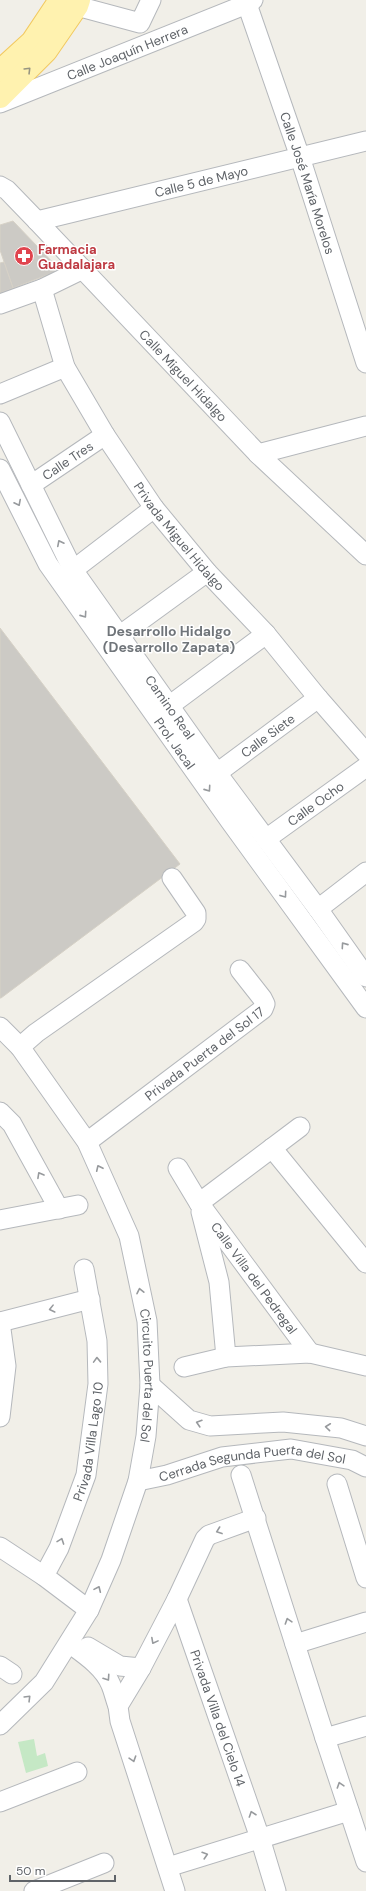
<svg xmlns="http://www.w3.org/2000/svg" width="366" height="1891" viewBox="0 0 366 1891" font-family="'DM Sans',sans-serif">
  <rect width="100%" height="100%" fill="#f1efe8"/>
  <!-- green -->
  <path fill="#c5e8c5" d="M34 1739 37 1756 45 1753 48 1766 26 1773 18 1742Z"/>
  <!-- building -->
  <g fill="#cccac5" stroke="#d6d1c6">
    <path d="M13 221 60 270 13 288 0 250V225Z"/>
    <path d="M4 262 13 288 0 293V263Z"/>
    <path d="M0 628 180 864 1 998H0Z"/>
  </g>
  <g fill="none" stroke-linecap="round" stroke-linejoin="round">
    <!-- minor casing -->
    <g stroke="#b5b8bc" stroke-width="21">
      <g id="minor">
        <path id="s1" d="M247 4 300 157 366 363"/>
        <path d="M77 6 140 23 151 0"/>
        <path id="s2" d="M0 103 247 4 253 0"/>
        <path id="s3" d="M0 186 7 190 37 221 258 454 366 555"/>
        <path id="s4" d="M37 221 366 141"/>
        <path id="s5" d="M42 289 65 367 105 435 154 508 207 572 266 634 318 698 366 753"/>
        <path d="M0 304 42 289 83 269"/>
        <path d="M0 394 65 367"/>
        <path id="s6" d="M0 422 73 570 217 773 318 909 366 977"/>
        <path d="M258 454 366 426"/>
        <path id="s7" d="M0 469 48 564 230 821 366 1008"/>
        <path id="s8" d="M31 485 105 435"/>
        <path d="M73 570 154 508"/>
        <path d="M119 636 207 572"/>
        <path d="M169 706 266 634"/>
        <path id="s9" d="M217 773 318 698"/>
        <path id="s10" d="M266 839 366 767"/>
        <path d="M318 909 366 872"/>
        <path id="s11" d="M0 1027 20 1047 87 1142 129 1236 147 1321 150 1385 146 1436 138 1481 111 1560 89 1610 44 1682 0 1725"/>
        <path d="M20 1047 36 1033 194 922 196 919V913L172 878"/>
        <path d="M0 1112 12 1124 59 1209"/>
        <path id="s12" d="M87 1142 263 1009 265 1004 262 998 240 970"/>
        <path d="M272 1148 366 1263"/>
        <path id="s13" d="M178 1168 199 1203 310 1353"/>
        <path d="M199 1203 300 1127"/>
        <path d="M201 1212 219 1282 226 1357"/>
        <path d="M0 1220 78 1205"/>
        <path d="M0 1322 90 1299"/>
        <path d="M184 1367 226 1357 310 1353 366 1366"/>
        <path d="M150 1385 189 1420 210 1426 283 1422 341 1428 366 1436"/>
        <path d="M0 1417 6 1366 0 1322"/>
        <path d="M241 1475 325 1738 366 1862"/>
        <path id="s14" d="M138 1481 167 1475 222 1457 291 1449 352 1460 366 1467"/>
        <path d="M337 1484 366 1578"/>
        <path d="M0 1547 44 1576 89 1610"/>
        <path id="s15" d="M44 1576 59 1548 86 1475 98 1384 97 1341 84 1269"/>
        <path id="s16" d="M177 1599 260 1838 276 1891"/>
        <path d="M69 1643C84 1654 104 1667 111 1685 114 1692 115 1699 118 1706"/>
        <path d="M295 1644 366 1622"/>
        <path d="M88 1647 120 1666 141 1668"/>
        <path d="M0 1666 12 1674"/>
        <path d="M325 1738 366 1726"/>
        <path d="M0 1802 77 1772"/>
        <path d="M168 1867 349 1811"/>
        <path d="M34 1891 104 1863"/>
        <path d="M175 1891 120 1721 118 1706 141 1668 177 1599 205 1539 209 1535 256 1518"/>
      </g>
    </g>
    <!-- major casing -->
    <g stroke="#f2c960" stroke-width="24">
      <g id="major">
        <path d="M0 71 32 42 60 0"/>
        <path d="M0 97 46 51 77 6 79 0"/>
      </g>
    </g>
    <!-- minor -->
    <use href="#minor" stroke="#fff" stroke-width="19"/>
    <!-- major -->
    <use href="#major" stroke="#fff2af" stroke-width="22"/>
  </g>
  <!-- one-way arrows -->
  <defs><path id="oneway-chevron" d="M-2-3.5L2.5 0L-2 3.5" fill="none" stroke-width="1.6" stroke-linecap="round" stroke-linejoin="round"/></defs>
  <use stroke="#979581" href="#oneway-chevron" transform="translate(28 70) rotate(-45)"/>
  <g stroke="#979a9d">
    <use href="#oneway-chevron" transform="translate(18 503) rotate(63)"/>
    <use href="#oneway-chevron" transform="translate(60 543) rotate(-117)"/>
    <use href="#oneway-chevron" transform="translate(84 615) rotate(55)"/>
    <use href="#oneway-chevron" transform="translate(208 789) rotate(55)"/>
    <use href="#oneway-chevron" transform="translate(284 895) rotate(54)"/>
    <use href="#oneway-chevron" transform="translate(344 945) rotate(-125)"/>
    <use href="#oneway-chevron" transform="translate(99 1168) rotate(-115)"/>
    <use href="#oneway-chevron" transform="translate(40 1175) rotate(-119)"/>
    <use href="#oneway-chevron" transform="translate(140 1291) rotate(-102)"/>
    <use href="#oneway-chevron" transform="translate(52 1309) rotate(166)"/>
    <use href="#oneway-chevron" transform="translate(97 1360) rotate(-92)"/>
    <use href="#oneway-chevron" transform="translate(199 1423) rotate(-163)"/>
    <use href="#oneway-chevron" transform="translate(328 1427) rotate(-174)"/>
    <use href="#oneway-chevron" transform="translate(219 1531) rotate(160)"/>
    <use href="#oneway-chevron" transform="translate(61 1541) rotate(-70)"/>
    <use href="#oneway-chevron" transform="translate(98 1589) rotate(-66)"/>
    <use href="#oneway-chevron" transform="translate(288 1621) rotate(-108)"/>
    <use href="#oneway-chevron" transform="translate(154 1641) rotate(118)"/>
    <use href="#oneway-chevron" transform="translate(107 1678) rotate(56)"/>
    <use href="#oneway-chevron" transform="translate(28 1698) rotate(-45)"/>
    <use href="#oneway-chevron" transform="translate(133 1759) rotate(72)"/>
    <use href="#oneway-chevron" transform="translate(340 1785) rotate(-108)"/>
    <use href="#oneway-chevron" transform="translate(252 1814) rotate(-109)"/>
    <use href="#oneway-chevron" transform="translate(205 1855) rotate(-17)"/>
  </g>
  <!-- icons -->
  <defs>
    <g id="pharmacy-disc" transform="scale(1)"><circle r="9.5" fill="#e0444e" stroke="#fff"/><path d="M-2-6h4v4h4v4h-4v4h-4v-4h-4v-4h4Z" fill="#fff"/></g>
  </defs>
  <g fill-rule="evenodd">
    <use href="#pharmacy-disc" x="24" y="256"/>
  </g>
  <g text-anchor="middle" stroke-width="3" stroke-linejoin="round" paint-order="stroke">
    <!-- street labels -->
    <g font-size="13" fill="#5f6368" stroke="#fff">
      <text dy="5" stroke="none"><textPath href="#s2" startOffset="137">Calle Joaquín Herrera</textPath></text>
      <text dy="5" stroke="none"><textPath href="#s4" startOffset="169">Calle 5 de Mayo</textPath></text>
      <text dy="5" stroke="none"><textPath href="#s1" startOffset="189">Calle José María Morelos</textPath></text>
      <text dy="5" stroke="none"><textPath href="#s3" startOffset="264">Calle Miguel Hidalgo</textPath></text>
      <text dy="5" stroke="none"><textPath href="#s8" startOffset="44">Calle Tres</textPath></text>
      <text dy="5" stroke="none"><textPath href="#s5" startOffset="286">Privada Miguel Hidalgo</textPath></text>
      <text dy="5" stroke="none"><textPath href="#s6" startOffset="333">Camino Real</textPath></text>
      <text dy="5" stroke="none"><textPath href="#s9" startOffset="63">Calle Siete</textPath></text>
      <text dy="5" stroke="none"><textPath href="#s7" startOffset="326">Prol. Jacal</textPath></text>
      <text dy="5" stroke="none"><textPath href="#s10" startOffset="61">Calle Ocho</textPath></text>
      <text dy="5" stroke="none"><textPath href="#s12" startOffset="147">Privada Puerta del Sol 17</textPath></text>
      <text dy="5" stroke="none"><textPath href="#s13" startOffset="134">Calle Villa del Pedregal</textPath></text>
      <text dy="5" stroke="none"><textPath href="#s11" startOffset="389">Circuito Puerta del Sol</textPath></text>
      <text dy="5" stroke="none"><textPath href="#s15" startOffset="143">Privada Villa Lago 10</textPath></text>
      <text dy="5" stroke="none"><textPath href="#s14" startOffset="117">Cerrada Segunda Puerta del Sol</textPath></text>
      <text dy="5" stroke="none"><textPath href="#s16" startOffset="126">Privada Villa del Cielo 14</textPath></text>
    </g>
    <!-- health labels -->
    <g font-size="13" font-weight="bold" fill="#be3a42" stroke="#fff" text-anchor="start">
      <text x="38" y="254">Farmacia<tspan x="38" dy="15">Guadalajara</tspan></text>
    </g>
    <!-- neighbourhood labels -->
    <g font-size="14" font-weight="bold" fill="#70757a" stroke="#fff">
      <text x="169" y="636">Desarrollo Hidalgo<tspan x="169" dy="16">(Desarrollo Zapata)</tspan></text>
    </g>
  </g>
  <!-- scale -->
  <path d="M10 1875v6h105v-6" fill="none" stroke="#5f6368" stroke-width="2"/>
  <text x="16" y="1875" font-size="12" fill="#5f6368" stroke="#ffffff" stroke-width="3" paint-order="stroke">50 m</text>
</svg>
